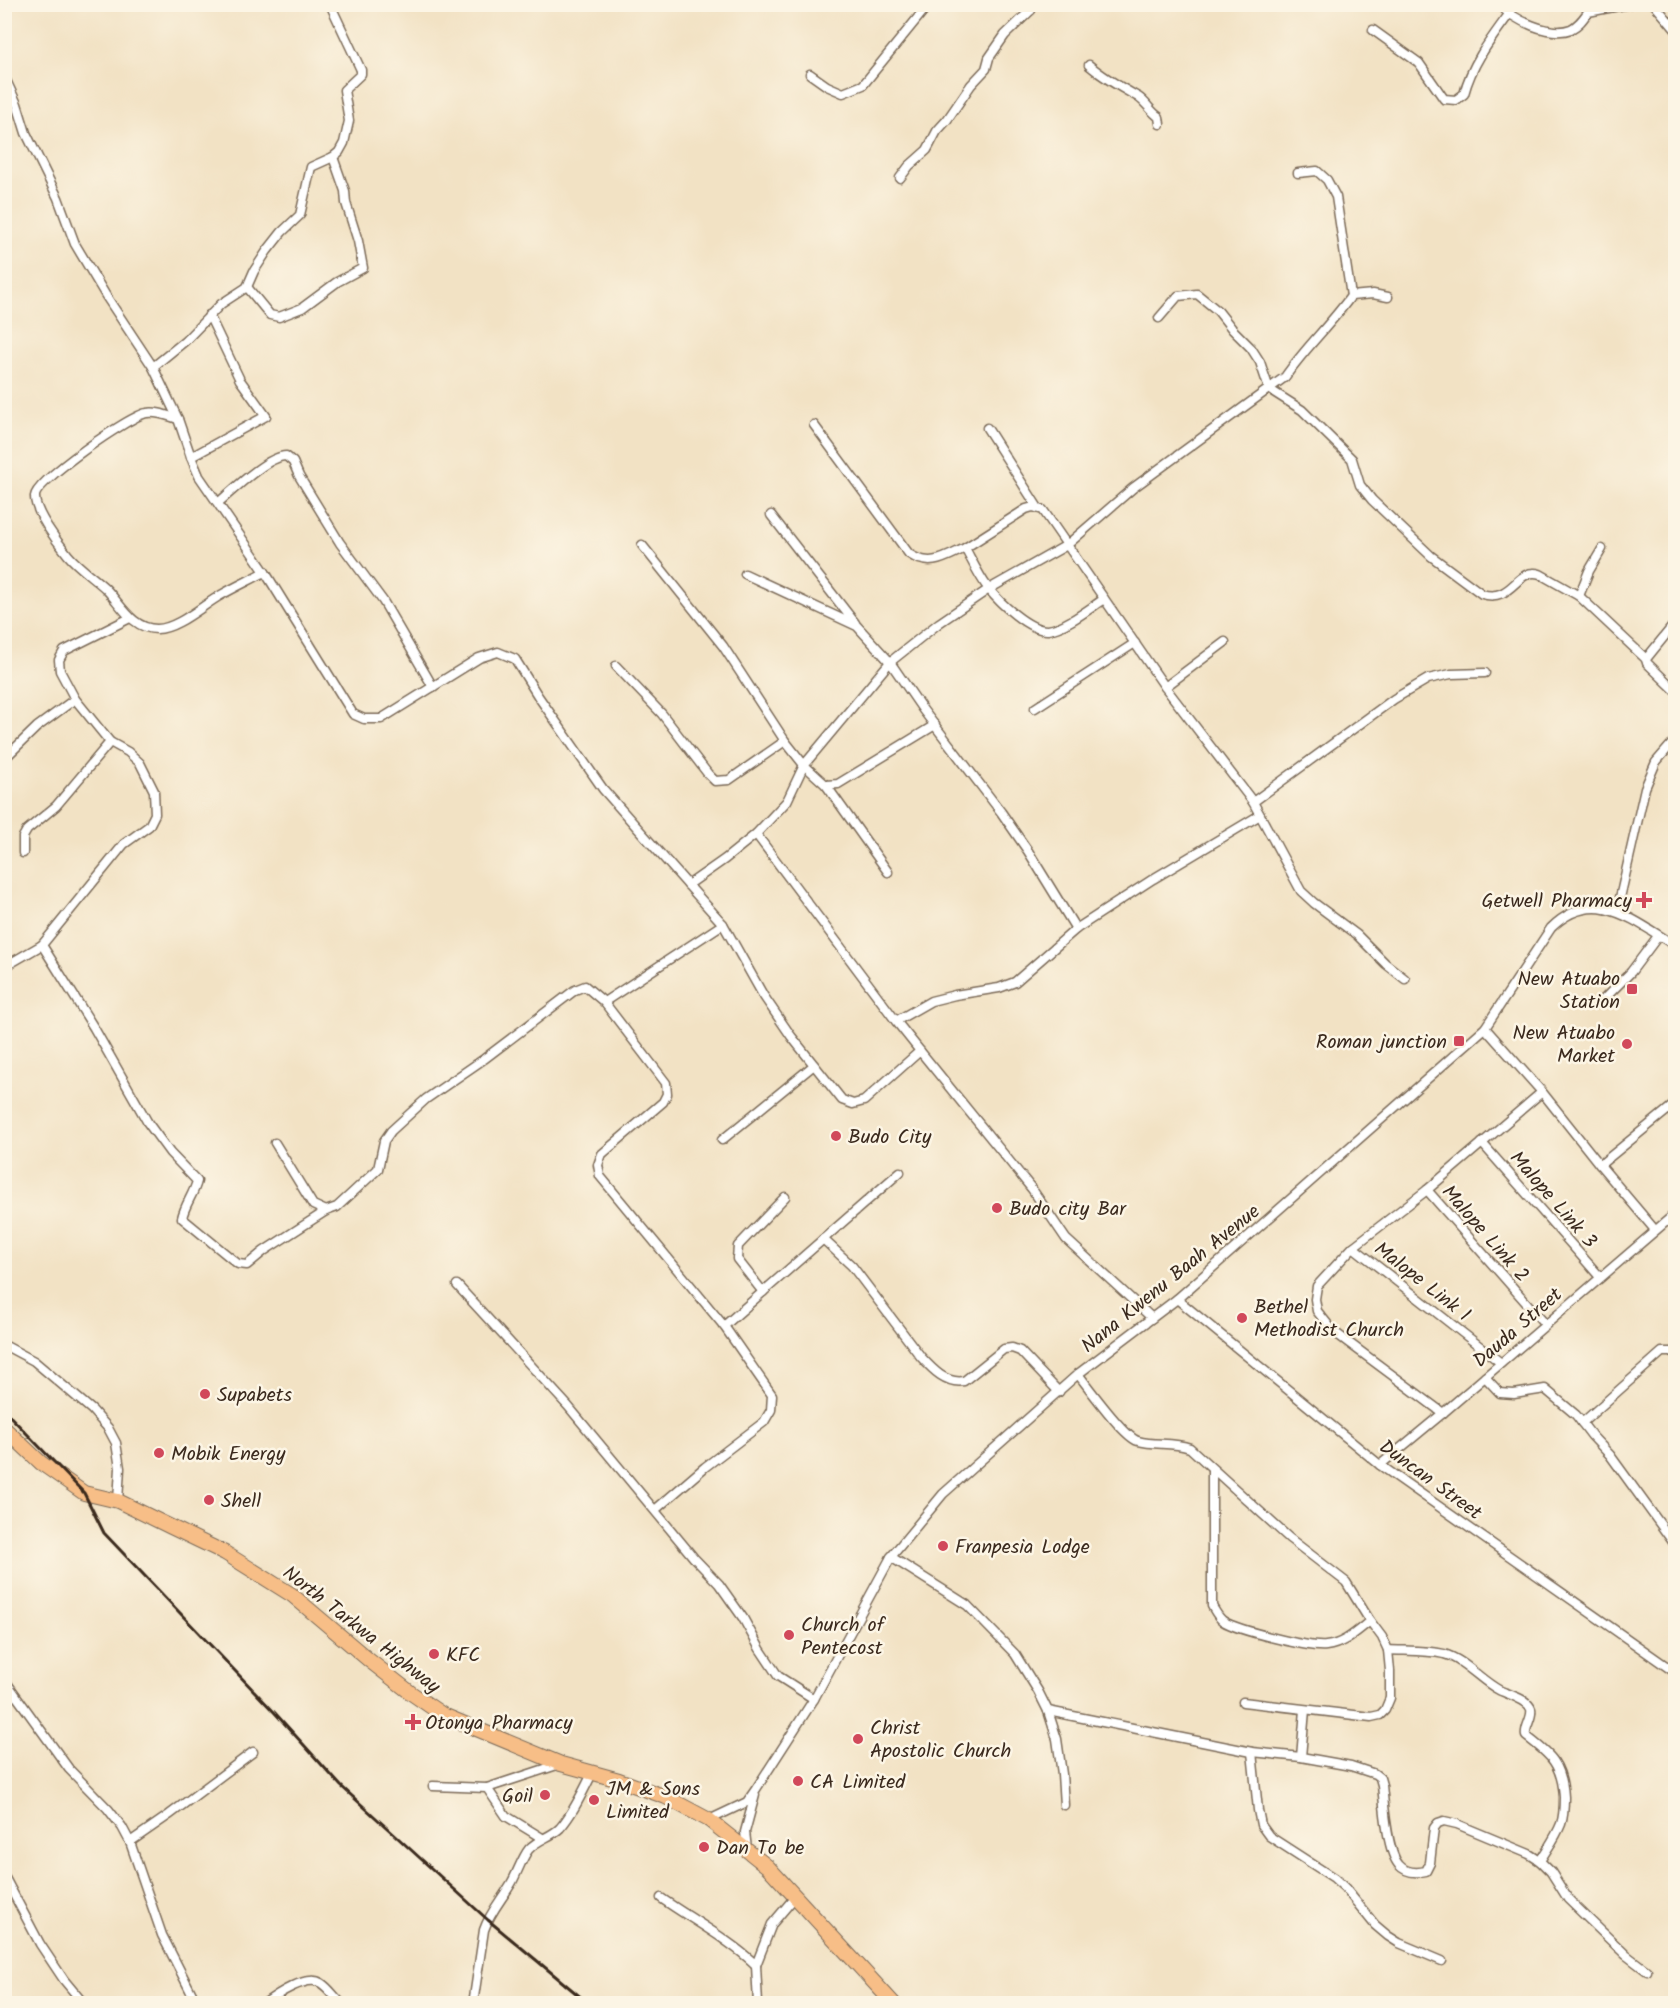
<svg xmlns="http://www.w3.org/2000/svg" width="1680" height="2008" viewBox="0 0 1680 2008" font-family="Kalam,sans-serif">
  <rect width="100%" height="100%" fill="#fcf5e5"/>
  <filter id="ink" filterUnits="userSpaceOnUse"><feTurbulence type="fractalNoise" baseFrequency=".0167" numOctaves="2"/><feDisplacementMap in="SourceGraphic" scale="12" xChannelSelector="R" yChannelSelector="G"/><feConvolveMatrix kernelMatrix="1 2 1 2 8 2 1 2 1" color-interpolation-filters="sRGB"/></filter>
  <filter id="wash" filterUnits="userSpaceOnUse"><feTurbulence type="fractalNoise" baseFrequency=".008" numOctaves="4" result="noise"/><feDisplacementMap in="SourceGraphic" scale="24" xChannelSelector="R" yChannelSelector="G"/><feGaussianBlur stdDeviation="1.35" result="paint"/><feColorMatrix in="noise" values="0 0 0 0 0 0 0 0 0 0 0 0 0 0 0 0 0 1.4 0 .05"/><feComposite in="paint" operator="in"/></filter>
  <g filter="url(#wash)">
    <rect width="100%" height="100%" fill="#f2e2c4"/>
  </g>
  <g filter="url(#ink)">
    <g fill="none" stroke-linecap="round" stroke-linejoin="round">
      <!-- street casing -->
      <g stroke="#7b6a58" stroke-width="11">
        <g id="street">
          <path d="M330 4 361 70V74L344 90 349 121 344 143 339 152 333 157 311 167 300 215 282 232 267 251 254 271 247 287 221 304 185 341 153 367 178 419 191 457 199 476 265 572 353 714 364 719H381L479 658 498 652 515 659 538 696 603 789 688 885"/>
          <path d="M1015 4 1031 10"/>
          <path d="M1499 4C1513 20 1550 37 1571 29 1579 25 1583 19 1588 12L1587 4"/>
          <path d="M1654 4 1676 30"/>
          <path d="M1588 12 1629 4"/>
          <path d="M1373 30 1419 63 1444 99 1456 100 1464 94C1472 63 1491 39 1510 13"/>
          <path d="M1089 65C1104 78 1120 87 1138 97 1146 102 1151 112 1159 117L1160 124"/>
          <path d="M810 74 827 86 843 93 863 85 929 4"/>
          <path d="M4 76 17 104 26 133 58 198 75 244 106 296 153 367"/>
          <path d="M1298 173 1317 171 1327 180 1336 197 1351 296"/>
          <path d="M900 178 909 166 927 150 937 131 947 120 971 85 986 69 989 58 1005 35 1031 10"/>
          <path d="M247 287 270 315 279 317 302 308 337 282 363 268 358 241 346 203 345 191 333 157"/>
          <path d="M1159 318 1178 296 1197 294 1218 311 1233 330 1251 348 1260 362 1269 389 1302 410 1352 459 1360 485 1372 500 1431 556 1482 594C1513 603 1516 567 1540 574L1579 596 1646 659"/>
          <path d="M178 419C168 416 157 411 147 413 130 415 36 481 35 496 34 511 58 543 68 555 78 567 93 577 105 588 121 604 132 629 157 629 177 629 203 605 221 595 235 587 250 580 265 572"/>
          <path d="M814 425 909 554C930 568 944 558 965 548 972 561 979 576 988 588 999 602 1029 631 1048 630 1065 628 1090 608 1104 599"/>
          <path d="M987 428 1038 508"/>
          <path d="M191 457 266 416 240 380 209 315"/>
          <path d="M218 503C233 490 268 456 286 456L293 462 299 476 340 543 383 601 433 687"/>
          <path d="M771 515 855 623"/>
          <path d="M642 545 723 646 785 741 804 765 826 785 838 784 935 725"/>
          <path d="M965 548 1026 509 1033 507 1043 510 1165 687 1225 642"/>
          <path d="M745 574 857 626 890 662 923 710 1001 812 1028 851 1076 929"/>
          <path d="M1579 596 1589 571 1602 549"/>
          <path d="M1676 622 1646 659 1647 663 1676 691"/>
          <path d="M616 666 662 714 708 774 715 781 729 780 785 741"/>
          <path d="M1165 687 1253 802 1301 891 1314 903 1357 935 1386 964 1405 979"/>
          <path d="M1035 708 1135 643"/>
          <path d="M4 759 37 727 75 699"/>
          <path d="M826 785 888 872"/>
          <path d="M1253 802 1394 699 1428 679 1451 674 1485 673"/>
          <path d="M756 834 787 801 804 765 890 662 939 623 989 589 1067 545 1133 488 1285 377C1305 348 1331 324 1351 296L1373 294 1388 297"/>
          <path d="M23 853V837L27 830 56 806 110 742"/>
          <path d="M1617 911 1645 788 1656 762 1676 739"/>
          <path d="M723 924 763 995 791 1036 842 1100 853 1104 864 1101 920 1051 1032 1189 1066 1239 1152 1318"/>
          <path d="M42 945 94 1028 148 1123 170 1153 197 1181C194 1194 185 1204 182 1218L238 1264 247 1265 264 1251 326 1211"/>
          <path d="M4 967 42 945 124 844 149 826 155 814 154 791 140 763 128 752 110 742 75 699 60 671 59 660 64 651 130 618"/>
          <path d="M604 1002 723 924 688 885 725 859 756 834 896 1021 920 1051"/>
          <path d="M1599 1004 1631 972 1658 936"/>
          <path d="M896 1021 931 1001 955 995 999 988 1015 982 1076 929 1153 879 1260 815"/>
          <path d="M1485 1028 1542 1092 1600 1165 1655 1230"/>
          <path d="M722 1140 814 1065"/>
          <path d="M275 1143 313 1205 326 1211 337 1207 378 1169 384 1141 391 1131 426 1099 484 1059 575 990 585 986 604 1002 666 1083 667 1094 663 1102 602 1154 598 1165 600 1176 724 1326 772 1395 771 1410 764 1422 705 1467 655 1510"/>
          <path d="M1482 1143 1600 1277"/>
          <path d="M1600 1165 1676 1103"/>
          <path d="M1427 1190 1545 1324"/>
          <path d="M823 1239 852 1266 921 1357C933 1370 946 1384 964 1381L1004 1349 1012 1348 1020 1351 1059 1392"/>
          <path d="M1353 1247 1501 1363"/>
          <path d="M457 1285 568 1406 694 1558 719 1584 743 1618 760 1649 778 1676 814 1699"/>
          <path d="M763 1292 737 1259 738 1246 785 1197"/>
          <path d="M1177 1299 1380 1465 1676 1673"/>
          <path d="M724 1326 900 1172"/>
          <path d="M4 1345 34 1361 92 1410 108 1428 116 1443 120 1468 118 1501"/>
          <path d="M1078 1374C1089 1388 1124 1437 1138 1441 1156 1446 1172 1441 1190 1448L1289 1538 1346 1582 1370 1621 1382 1637 1388 1650 1390 1671V1698L1385 1710 1380 1715 1371 1717 1243 1702"/>
          <path d="M1485 1377 1500 1393 1514 1394 1545 1389 1576 1415 1592 1436 1610 1455 1676 1546"/>
          <path d="M1443 1413 1333 1331 1317 1311 1315 1299 1317 1286 1353 1247 1427 1190 1542 1092"/>
          <path d="M1582 1423 1662 1352H1676"/>
          <path d="M1380 1465 1443 1413 1676 1213"/>
          <path d="M1212 1469V1606C1215 1611 1218 1617 1223 1621 1237 1630 1308 1648 1326 1646 1344 1644 1356 1632 1370 1621"/>
          <path d="M891 1557 967 1605 1015 1654 1038 1691 1048 1711 1057 1739 1062 1774 1064 1805"/>
          <path d="M1388 1650C1406 1651 1426 1650 1444 1654 1465 1660 1480 1680 1499 1690 1507 1694 1528 1699 1531 1709 1533 1718 1524 1727 1526 1736 1551 1755 1562 1764 1564 1797 1564 1806 1564 1816 1561 1824 1556 1837 1547 1849 1540 1861"/>
          <path d="M4 1679 69 1769 108 1809 122 1827 130 1842 162 1935 197 2004"/>
          <path d="M1048 1711 1252 1752 1301 1757 1351 1766 1375 1774 1380 1778 1382 1785C1384 1804 1387 1852 1399 1865 1406 1873 1417 1873 1426 1871L1430 1863 1434 1828 1438 1823 1444 1821 1457 1824 1529 1854 1540 1861 1551 1872 1568 1899 1626 1955 1647 1971"/>
          <path d="M1252 1752 1258 1810 1261 1825 1269 1836 1334 1878 1345 1888 1375 1925 1388 1936 1399 1943 1442 1961"/>
          <path d="M1301 1757 1305 1710"/>
          <path d="M433 1786 487 1788 506 1816 542 1838"/>
          <path d="M487 1788 560 1764"/>
          <path d="M709 1820 747 1802 756 1789 814 1699 891 1557 943 1494 1078 1374 1177 1299 1485 1028 1551 928C1595 885 1634 921 1676 946"/>
          <path d="M130 1842 169 1815 253 1752"/>
          <path d="M747 1849 745 1832 755 1795"/>
          <path d="M4 1876 40 1944 64 1980 84 2004"/>
          <path d="M661 1898C691 1919 730 1940 756 1965L772 1924 795 1897"/>
          <path d="M756 1965 758 2004"/>
          <path d="M264 2004C276 1995 307 1974 321 1983 329 1988 335 1998 342 2004"/>
          <path d="M473 2004 484 1930C490 1912 503 1898 512 1882 517 1873 523 1856 529 1849 538 1839 551 1837 560 1828 574 1812 583 1791 593 1772"/>
        </g>
      </g>
      <!-- primary casing -->
      <g stroke="#7b6a58" stroke-width="16">
        <path id="primary" d="M4 1428 41 1463 84 1493 118 1501 171 1527 225 1553 292 1595 370 1661 411 1693 443 1715 561 1764 619 1780 666 1797 709 1820 768 1867 894 2004"/>
      </g>
      <!-- street -->
      <use href="#street" stroke="#fff" stroke-width="8"/>
      <!-- primary -->
      <use href="#primary" stroke="#f7be87" stroke-width="14"/>
      <!-- rail -->
      <path stroke="#3b2a1e" stroke-width="3" d="M4 1410 84 1493 104 1533 275 1713 341 1786 488 1920 589 2004"/>
    </g>
  </g>
  <!-- markers -->
  <g fill="#d1495b" stroke="#fcf5e5" stroke-width="2">
    <path d="M1641 891h6v6h6v6h-6v6h-6v-6h-6v-6h6z"/>
    <rect x="1626" y="983" width="12" height="12" rx="3"/>
    <rect x="1453" y="1035" width="12" height="12" rx="3"/>
    <circle cx="1627" cy="1044" r="6"/>
    <circle cx="836" cy="1136" r="6"/>
    <circle cx="997" cy="1208" r="6"/>
    <circle cx="1242" cy="1318" r="6"/>
    <circle cx="205" cy="1394" r="6"/>
    <circle cx="159" cy="1453" r="6"/>
    <circle cx="209" cy="1500" r="6"/>
    <circle cx="943" cy="1546" r="6"/>
    <circle cx="789" cy="1635" r="6"/>
    <circle cx="434" cy="1654" r="6"/>
    <path d="M410 1713h6v6h6v6h-6v6h-6v-6h-6v-6h6z"/>
    <circle cx="858" cy="1739" r="6"/>
    <circle cx="798" cy="1781" r="6"/>
    <circle cx="545" cy="1795" r="6"/>
    <circle cx="594" cy="1800" r="6"/>
    <circle cx="704" cy="1847" r="6"/>
  </g>
  <g text-anchor="middle" stroke-width="5" stroke-linejoin="round" paint-order="stroke">
    <!-- poi labels -->
    <g font-size="20" fill="#3b2a1e" stroke="#fcf5e5" text-anchor="start">
      <text x="1632" y="907" text-anchor="end">Getwell Pharmacy</text>
      <text x="1620" y="985" text-anchor="end">New Atuabo<tspan x="1620" dy="23">Station</tspan></text>
      <text x="1615" y="1039" text-anchor="end">New Atuabo<tspan x="1615" dy="23">Market</tspan></text>
      <text x="1447" y="1048" text-anchor="end">Roman junction</text>
      <text x="848" y="1143">Budo City</text>
      <text x="1009" y="1215">Budo city Bar</text>
      <text x="1254" y="1313">Bethel<tspan x="1254" dy="23">Methodist Church</tspan></text>
      <text x="217" y="1401">Supabets</text>
      <text x="171" y="1460">Mobik Energy</text>
      <text x="221" y="1507">Shell</text>
      <text x="955" y="1553">Franpesia Lodge</text>
      <text x="801" y="1631">Church of<tspan x="801" dy="23">Pentecost</tspan></text>
      <text x="446" y="1661">KFC</text>
      <text x="425" y="1729">Otonya Pharmacy</text>
      <text x="870" y="1734">Christ<tspan x="870" dy="23">Apostolic Church</tspan></text>
      <text x="810" y="1788">CA Limited</text>
      <text x="606" y="1795">JM &amp; Sons<tspan x="606" dy="23">Limited</tspan></text>
      <text x="533" y="1802" text-anchor="end">Goil</text>
      <text x="716" y="1854">Dan To be</text>
    </g>
    <!-- street labels -->
    <g font-size="20" fill="#3b2a1e" stroke="#fcf5e5">
      <text transform="translate(1554 1199) rotate(49)" y="7">Malope Link 3</text>
      <text transform="translate(1486 1233) rotate(49)" y="7">Malope Link 2</text>
      <text transform="translate(1170 1278) rotate(-39)" y="7">Nana Kwenu Baah Avenue</text>
      <text transform="translate(1423 1281) rotate(38)" y="7">Malope Link 1</text>
      <text transform="translate(1517 1327) rotate(-41)" y="7">Dauda Street</text>
      <text transform="translate(1431 1479) rotate(36)" y="7">Duncan Street</text>
      <text transform="translate(362 1629) rotate(38)" y="7">North Tarkwa Highway</text>
    </g>
  </g>
  <!-- margin -->
  <rect width="1680" height="2008" fill="none" stroke="#fcf5e5" stroke-width="24"/>
</svg>
